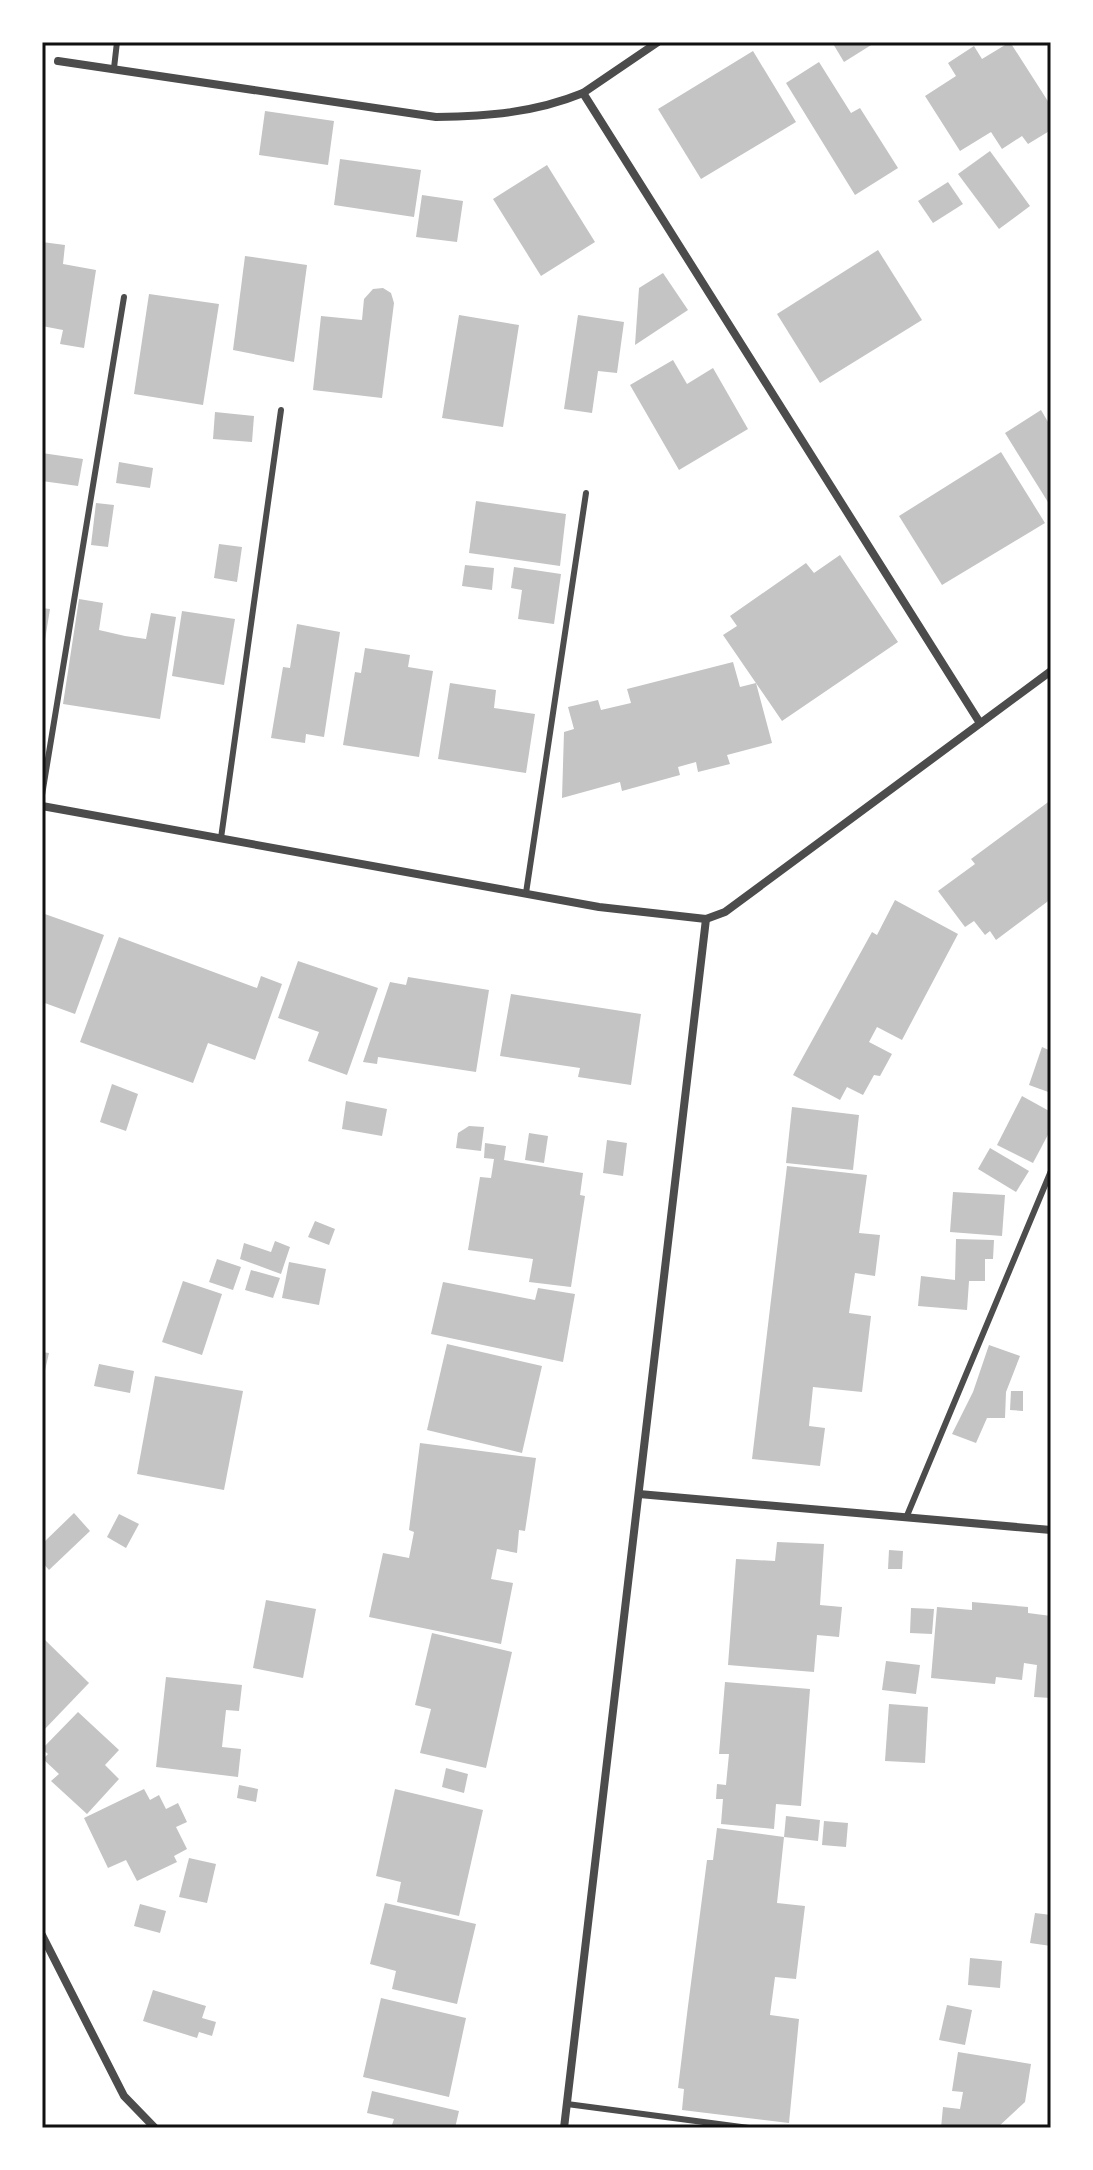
<svg xmlns="http://www.w3.org/2000/svg" width="1093" height="2170" viewBox="0 0 1093 2170" font-family="Rubik,sans-serif">
  <rect width="100%" height="100%" fill="#fff"/>
  <!-- building -->
  <g fill="#c4c4c4">
    <path d="M832 42H876L844 62Z"/>
    <path d="M1010 42 1051 106V130L1028 144 1022 136 1002 149 991 132 960 151 925 96 956 76 948 63 974 46 982 59Z"/>
    <path d="M753 51 796 122 701 179 658 109Z"/>
    <path d="M819 62 851 113 860 108 898 168 855 195 786 83Z"/>
    <path d="M265 111 334 121 328 165 259 155Z"/>
    <path d="M990 151 1030 206 999 229 958 174Z"/>
    <path d="M340 159 421 170 414 217 334 205Z"/>
    <path d="M547 165 595 242 541 276 493 199Z"/>
    <path d="M948 182 963 204 933 223 918 201Z"/>
    <path d="M422 195 463 201 457 242 416 237Z"/>
    <path d="M42 242 65 245 63 264 96 270 84 348 60 344 63 330 42 326Z"/>
    <path d="M878 250 922 320 820 383 777 314Z"/>
    <path d="M245 256 307 265 294 362 233 350Z"/>
    <path d="M663 273 688 310 635 345 639 288Z"/>
    <path d="M383 288 391 293 394 303 382 398 313 390 321 316 362 320 364 299 373 289Z"/>
    <path d="M149 294 219 304 203 405 134 394Z"/>
    <path d="M459 315 519 325 503 427 442 418Z"/>
    <path d="M578 315 624 322 617 373 598 371 592 413 564 409Z"/>
    <path d="M673 360 687 384 713 368 748 429 679 470 630 385Z"/>
    <path d="M1041 410 1051 427V507L1005 433Z"/>
    <path d="M215 412 254 416 252 442 213 439Z"/>
    <path d="M1001 452 1045 523 942 585 899 516Z"/>
    <path d="M42 453 83 459 78 486 42 481Z"/>
    <path d="M119 462 153 468 150 488 116 483Z"/>
    <path d="M476 501 566 514 560 566 469 553Z"/>
    <path d="M96 503 114 505 108 547 91 545Z"/>
    <path d="M219 544 242 547 237 582 214 578Z"/>
    <path d="M840 555 898 642 782 721 723 635 737 626 730 616 806 563 814 573Z"/>
    <path d="M465 565 494 568 492 590 462 586Z"/>
    <path d="M514 567 561 574 554 624 518 619 522 590 511 588Z"/>
    <path d="M79 599 103 603 99 630 125 636 146 639 151 613 176 617 160 719 63 704Z"/>
    <path d="M42 608 50 609 44 646 42 645Z"/>
    <path d="M182 611 235 619 224 685 172 676Z"/>
    <path d="M297 624 340 632 324 737 306 734 305 743 271 738 283 667 290 668Z"/>
    <path d="M365 648 410 655 408 667 433 671 419 757 343 745 355 672 361 673Z"/>
    <path d="M733 662 740 687 756 683 772 743 727 755 730 764 698 772 696 762 678 767 680 775 622 791 620 782 562 798 564 732 574 729 568 707 598 700 601 710 631 703 627 689Z"/>
    <path d="M450 683 496 690 494 708 535 714 526 773 438 759Z"/>
    <path d="M1051 800V899L996 940 990 931 985 935 974 921 965 927 938 891 975 864 971 859Z"/>
    <path d="M895 900 958 934 902 1040 877 1027 869 1042 892 1054 880 1076 874 1075 863 1095 847 1087 840 1100 793 1075 872 932 877 935Z"/>
    <path d="M42 913 104 935 75 1014 42 1002Z"/>
    <path d="M119 937 257 988 261 976 282 984 255 1060 208 1043 193 1083 80 1042Z"/>
    <path d="M298 961 378 988 347 1075 308 1061 319 1032 278 1018Z"/>
    <path d="M408 977 489 990 476 1072 378 1057 377 1064 363 1062 390 982 406 985Z"/>
    <path d="M511 994 641 1014 631 1085 578 1077 580 1068 500 1056Z"/>
    <path d="M1042 1047 1051 1051V1093L1029 1085Z"/>
    <path d="M112 1084 138 1094 126 1131 100 1122Z"/>
    <path d="M1022 1096 1051 1112V1129L1033 1163 997 1145Z"/>
    <path d="M346 1101 387 1109 382 1136 342 1129Z"/>
    <path d="M792 1107 859 1115 853 1170 786 1163Z"/>
    <path d="M469 1126 484 1127 481 1151 456 1148 458 1133Z"/>
    <path d="M529 1133 548 1136 544 1163 525 1160Z"/>
    <path d="M607 1140 627 1143 623 1176 603 1173Z"/>
    <path d="M485 1143 506 1146 504 1160 583 1173 580 1195 585 1196 571 1287 529 1282 533 1259 468 1250 480 1177 491 1178 494 1159 484 1158Z"/>
    <path d="M990 1148 1029 1171 1016 1192 978 1169Z"/>
    <path d="M787 1166 867 1175 859 1233 880 1235 875 1276 855 1273 849 1313 871 1316 862 1392 813 1387 809 1426 825 1428 820 1466 752 1459Z"/>
    <path d="M953 1192 1005 1195 1002 1236 950 1232Z"/>
    <path d="M315 1221 335 1229 329 1245 308 1237Z"/>
    <path d="M956 1239 994 1240 993 1259H985V1281H969L967 1310 918 1306 921 1276 955 1280Z"/>
    <path d="M275 1241 290 1247 281 1274 240 1259 244 1243 271 1252Z"/>
    <path d="M217 1259 241 1267 233 1290 209 1282Z"/>
    <path d="M289 1262 326 1269 319 1305 282 1298Z"/>
    <path d="M251 1270 280 1278 273 1298 245 1290Z"/>
    <path d="M183 1281 222 1294 202 1355 162 1342Z"/>
    <path d="M443 1282 535 1300 538 1288 575 1294 563 1362 431 1334Z"/>
    <path d="M447 1344 542 1366 522 1453 427 1430Z"/>
    <path d="M989 1345 1020 1356 1006 1392 1005 1418H987L976 1443 952 1434 973 1392Z"/>
    <path d="M42 1352 49 1353 43 1379H42Z"/>
    <path d="M99 1364 134 1371 130 1393 94 1386Z"/>
    <path d="M155 1376 243 1391 224 1490 137 1474Z"/>
    <path d="M1011 1391H1023V1411L1010 1410Z"/>
    <path d="M420 1443 536 1458 525 1531 519 1530 517 1553 497 1549 491 1579 513 1583 501 1644 369 1617 383 1553 409 1558 414 1532 409 1530Z"/>
    <path d="M74 1513 90 1531 49 1570 42 1562V1544Z"/>
    <path d="M119 1514 139 1524 126 1548 107 1537Z"/>
    <path d="M777 1542 824 1544 820 1605 842 1607 839 1637 817 1635 814 1672 728 1665 736 1559 775 1561Z"/>
    <path d="M889 1550 903 1551 902 1569H888Z"/>
    <path d="M266 1600 316 1609 303 1678 253 1668Z"/>
    <path d="M972 1602 1028 1607V1613L1051 1616V1698L1034 1697 1037 1665 1024 1663 1022 1680 996 1677 995 1684 931 1678 937 1607 972 1610Z"/>
    <path d="M911 1608 934 1609 932 1634 910 1633Z"/>
    <path d="M432 1633 512 1652 486 1768 420 1753 431 1709 415 1705Z"/>
    <path d="M42 1637 89 1683 42 1732Z"/>
    <path d="M886 1661 920 1665 916 1694 882 1690Z"/>
    <path d="M166 1677 242 1685 239 1711 226 1710 222 1747 241 1749 238 1777 156 1767Z"/>
    <path d="M725 1682 810 1689 801 1806 776 1804 774 1829 721 1824 723 1799H716L717 1784 726 1785 729 1754H719Z"/>
    <path d="M889 1704 928 1707 925 1763 885 1761Z"/>
    <path d="M78 1712 119 1750 105 1765 119 1779 87 1814 51 1781 59 1774 43 1759 48 1754 42 1749Z"/>
    <path d="M446 1768 468 1774 464 1793 442 1787Z"/>
    <path d="M239 1785 258 1789 256 1802 237 1798Z"/>
    <path d="M144 1789 150 1800 159 1795 166 1809 178 1803 187 1822 176 1827 187 1849 174 1856 177 1862 137 1881 126 1860 108 1868 84 1818Z"/>
    <path d="M395 1789 483 1810 459 1916 397 1902 401 1882 376 1876Z"/>
    <path d="M786 1816 820 1820 818 1841 784 1837Z"/>
    <path d="M824 1821 848 1823 846 1847 822 1845Z"/>
    <path d="M717 1828 784 1837 777 1903 805 1906 796 1979 775 1977 770 2015 799 2019 789 2123 682 2110 684 2089 678 2088 688 2006 707 1860H713Z"/>
    <path d="M189 1858 216 1864 207 1903 179 1897Z"/>
    <path d="M385 1903 476 1924 457 2004 392 1989 396 1971 370 1964Z"/>
    <path d="M140 1904 166 1911 160 1933 134 1926Z"/>
    <path d="M1035 1913 1051 1915V1946L1030 1943Z"/>
    <path d="M970 1958 1002 1961 1000 1988 968 1985Z"/>
    <path d="M153 1990 206 2006 202 2018 216 2022 212 2036 199 2032 197 2038 143 2021Z"/>
    <path d="M381 1998 466 2018 449 2097 363 2077Z"/>
    <path d="M947 2005 972 2010 965 2045 939 2040Z"/>
    <path d="M958 2052 1031 2064 1025 2102 997 2128H941L943 2107 960 2109 963 2092 952 2091Z"/>
    <path d="M372 2091 459 2111 455 2128H391L394 2119 367 2113Z"/>
  </g>
  <g fill="none" stroke-linecap="round" stroke-linejoin="round">
    <!-- service -->
    <g stroke="#4c4c4c" stroke-width="6">
      <path d="M114 68 117 42"/>
      <path d="M42 795 124 297"/>
      <path d="M221 838 281 410"/>
      <path d="M526 893 586 493"/>
      <path d="M906 1518 1051 1171"/>
      <path d="M567 2104 749 2128"/>
    </g>
    <!-- minor -->
    <g stroke="#4c4c4c" stroke-width="8">
      <path d="M58 61 436 117C488 116 534 113 583 93L980 723"/>
      <path d="M583 93 658 42"/>
      <path d="M42 806 599 907 706 919 725 912 1051 671"/>
      <path d="M639 1494 1051 1530"/>
      <path d="M42 1935 124 2096 155 2128"/>
      <path d="M564 2128 706 919"/>
    </g>
  </g>
  <!-- border -->
  <rect width="1093" height="2170" fill="none" stroke="#ffffff" stroke-width="88"/>
  <rect x="44" y="44" width="1005" height="2082" fill="none" stroke="#111" stroke-width="3"/>
</svg>
